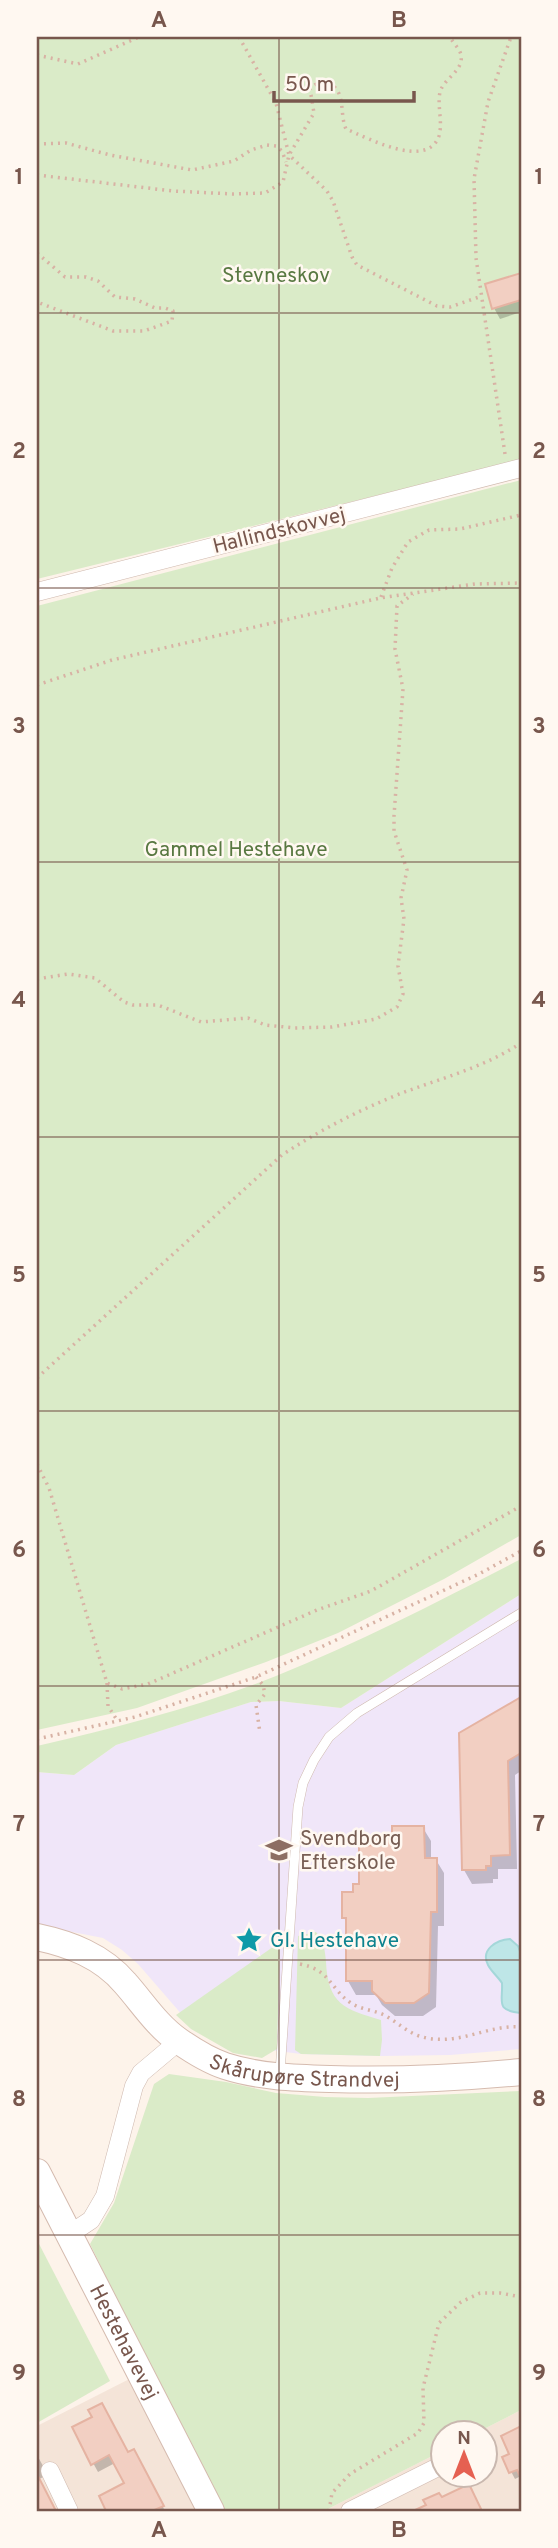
<svg xmlns="http://www.w3.org/2000/svg" width="558" height="2548" viewBox="0 0 558 2548" font-family="Overpass,sans-serif">
  <rect width="100%" height="100%" fill="#fdf3ea"/>
  <!-- residential -->
  <g fill="#f4e4d8">
    <path d="M151 2368 226 2511H37V2426Z"/>
    <path d="M521 2410V2511H324L442 2451V2474H484V2432H478Z"/>
  </g>
  <!-- education -->
  <path fill="#f0e6f9" d="M521 1594V2049L450 2055 380 2056 301 2054 222 2044 184 2017 138 1964 122 1950 103 1938 37 1925V1772L74 1775 116 1745 251 1702 279 1701 341 1708Z"/>
  <!-- green -->
  <g fill="#daebc8">
    <path d="M37 37H521V460L37 579Z"/>
    <path d="M521 480V1535L444 1579 338 1633 266 1662 137 1708 37 1730V606Z"/>
    <path d="M521 1559V1594L341 1708 279 1701 251 1702 116 1745 74 1775 37 1772V1746C118 1727 199 1707 276 1676 360 1642 441 1600 521 1559Z"/>
    <path d="M316 1932C324 1942 325 1950 326 1962 328 2004 344 2009 381 2020L382 2040 380 2056 301 2054 295 2050 298 1936Z"/>
    <path d="M280 1942 277 2049 262 2058 233 2053 191 2029 176 2015Z"/>
    <path d="M169 2074 226 2082 276 2093 325 2097 368 2098 521 2091V2410L478 2432H442V2451L324 2511H226L151 2368 90 2244 114 2203 154 2084Z"/>
    <path d="M37 2240 110 2381 37 2423Z"/>
  </g>
  <!-- water -->
  <path fill="#bee6e7" stroke="#a4d7d9" stroke-width="2" d="M510 1939 518 1946 521 1954V2013C495 2010 503 2003 502 1983 498 1977 491 1971 488 1965 480 1949 497 1940 510 1939Z"/>
  <!-- shadow -->
  <g fill="#0003">
    <path d="M521 275V312L500 319 494 308 487 285Z"/>
    <path d="M521 1699V1771L515 1775 517 1869H498V1879H493V1883L472 1884 464 1870 461 1734Z"/>
    <path d="M423 1828 431 1841V1860H436L444 1873V1926H438L436 2007 423 2016H395L382 2005 376 1995H356L348 1981V1924L344 1918 378 1847Z"/>
    <path d="M74 2428 127 2454 133 2451 165 2511H108L101 2497 126 2484 115 2463 98 2472Z"/>
    <path d="M521 2428V2476L515 2479 504 2458 512 2454 503 2437Z"/>
    <path d="M37 2455 48 2475 39 2479 55 2511H37Z"/>
  </g>
  <!-- building -->
  <g fill="#f2cfc2" stroke="#e5b3a2" stroke-width="2">
    <path d="M521 273V300L492 309 485 284Z"/>
    <path d="M521 1697V1753L508 1761 510 1855 491 1856V1866H486V1870H462L459 1733Z"/>
    <path d="M392 1826H424L425 1858H437V1912H431L429 1993 414 2003H385L372 1991V1981H346V1918H342V1892H353V1884H359V1846L376 1845V1838H392Z"/>
    <path d="M102 2403 128 2452 134 2449 164 2506 152 2511H106L99 2496 124 2483 109 2455 91 2465 72 2427 92 2417 88 2410Z"/>
    <path d="M521 2426V2478L517 2470 509 2473 502 2457 509 2454 501 2436Z"/>
    <path d="M37 2474 56 2511H37Z"/>
    <path d="M469 2484 482 2511H413L426 2505 423 2500 439 2493 442 2497Z"/>
  </g>
  <g fill="none" stroke-linecap="round" stroke-linejoin="round">
    <!-- lane casing -->
    <g stroke="#cfb9af" stroke-width="10">
      <path id="lane" d="M280 2073 298 1807 303 1783 314 1760 329 1737 357 1713 521 1613"/>
    </g>
    <!-- street casing -->
    <g stroke="#cfb9af" stroke-width="19">
      <g id="street">
        <path d="M37 592 521 468"/>
        <path d="M70 2234 91 2220 105 2196 134 2086 141 2073 179 2041"/>
        <path d="M50 2471 69 2511"/>
        <path d="M350 2511 442 2465"/>
      </g>
    </g>
    <!-- secondary casing -->
    <g stroke="#d5bbaf" stroke-width="28">
      <g id="secondary">
        <path id="s1" d="M37 1937C70 1944 102 1956 125 1983 142 2002 157 2026 179 2041 192 2050 210 2061 225 2066 259 2077 295 2078 330 2079 394 2081 458 2078 521 2072"/>
        <path id="s2" d="M37 2172 211 2511"/>
      </g>
    </g>
    <!-- path -->
    <g stroke="#d8b2a4" stroke-width="3.5" stroke-dasharray="2 5" stroke-linecap="butt">
      <path d="M239 37 276 103 289 155 327 191 333 201 352 257 357 265 437 306 450 307 482 296"/>
      <path d="M37 55 78 64 139 37"/>
      <path d="M37 144 66 143 110 155 192 170 234 161 251 150 267 145 276 146 282 151 286 162"/>
      <path d="M37 175 173 191 233 194 265 193 283 182 289 155 314 113 310 89C315 84 318 82 326 83 347 87 339 115 346 129 368 138 427 170 439 136 443 122 437 106 440 92 444 78 464 71 461 55 460 49 453 43 450 37"/>
      <path d="M37 253 65 277H86L98 281 115 297 135 299 155 308H165L173 311 172 321 144 331H113L37 302"/>
      <path d="M505 454 476 258 474 179 488 102 511 37"/>
      <path d="M381 597 392 568 408 542 429 530 460 529 521 515"/>
      <path d="M37 685 112 660 380 598 475 584 521 583"/>
      <path d="M37 979 68 974 95 978 124 1002 133 1005H158L201 1022 248 1018 265 1025 295 1028 332 1027 376 1019 397 1007 403 994 398 966 404 919 401 898 407 870 394 831V816L403 689 395 649 397 606 413 594"/>
      <path d="M37 1378 282 1155C320 1130 359 1110 402 1093 442 1078 485 1067 521 1043"/>
      <path d="M37 1464 49 1488 107 1683 122 1689 148 1684 317 1610 371 1591 521 1506"/>
      <path d="M256 1677 263 1685 265 1694 256 1705 260 1733"/>
      <path d="M107 1683 108 1706 117 1720"/>
      <path d="M37 1739 135 1717 256 1677 479 1574 521 1551"/>
      <path d="M300 1964C331 1970 330 1989 351 2003 360 2009 372 2010 382 2014 395 2020 405 2031 419 2036 457 2048 487 2024 521 2027"/>
      <path d="M329 2511 332 2493 350 2474 418 2433 424 2423 423 2388 439 2323 461 2302 480 2293H500L521 2297"/>
    </g>
    <!-- lane -->
    <use href="#lane" stroke="#fff" stroke-width="9"/>
    <!-- street -->
    <use href="#street" stroke="#fff" stroke-width="18"/>
    <!-- secondary -->
    <use href="#secondary" stroke="#fff" stroke-width="26"/>
  </g>
  <!-- grid -->
  <path fill="none" stroke="#78574d" stroke-width="2" stroke-opacity="0.55" d="M279 37V2511M37 313H521M37 588H521M37 862H521M37 1137H521M37 1411H521M37 1686H521M37 1960H521M37 2235H521"/>
  <!-- icons -->
  <defs>
    <g id="school-bare" transform="scale(2.1)"><path d="M0-5L7-2L0 1L-7-2ZM-4 1L0 2.5L4 1V4Q0 6-4 4Z" fill="#8d6e63" stroke="#fff8f1" stroke-width="2.5" paint-order="stroke"/></g>
    <g id="sight-bare" transform="scale(2.1)"><path d="M0-6L1.8-2.2L6-1.7L2.9 1.2L3.7 5.4L0 3.3L-3.7 5.4L-2.9 1.2L-6-1.7L-1.8-2.2Z" fill="#0f9aa8" stroke="#fff8f1" stroke-width="2.5" paint-order="stroke"/></g>
  </defs>
  <g fill-rule="evenodd">
    <use href="#school-bare" x="279" y="1850"/>
    <use href="#sight-bare" x="249" y="1940"/>
  </g>
  <g text-anchor="middle" stroke-width="5" stroke-linejoin="round" paint-order="stroke">
    <!-- park labels -->
    <g font-size="21" fill="#587841" stroke="#fff8f1">
      <text x="276" y="282">Stevneskov</text>
      <text x="236" y="856">Gammel Hestehave</text>
    </g>
    <!-- street labels -->
    <g font-size="21" fill="#78574d" stroke="#fff8f1">
      <text transform="translate(279 530) rotate(-14)" y="7">Hallindskovvej</text>
      <text dy="7" stroke="none"><textPath href="#s1" startOffset="313">Skårupøre Strandvej</textPath></text>
      <text dy="7" stroke="none"><textPath href="#s2" startOffset="191">Hestehavevej</textPath></text>
    </g>
    <!-- education labels -->
    <g font-size="21" fill="#785e54" stroke="#fff8f1" text-anchor="start">
      <text x="300" y="1845">Svendborg<tspan x="300" dy="24">Efterskole</tspan></text>
    </g>
    <!-- culture labels -->
    <g font-size="21" fill="#0d838f" stroke="#fff8f1" text-anchor="start">
      <text x="270" y="1947">Gl. Hestehave</text>
    </g>
  </g>
  <!-- border -->
  <rect width="558" height="2548" fill="none" stroke="#fff8f1" stroke-width="77"/>
  <!-- north arrow -->
  <g transform="translate(464 2454)"><circle r="33" fill="#fff8f1" stroke="#c9b8af" stroke-width="2"/>
  <path d="M0-5L12 26L0 18L-12 26Z" fill="#e56051"/>
  <text y="-10" font-size="19" font-weight="bold" text-anchor="middle" fill="#78574d">N</text>
  </g>
  <!-- scale -->
  <path d="M274 91v10h140v-10" fill="none" stroke="#78574d" stroke-width="3.5"/>
  <text x="285" y="91" font-size="21" fill="#78574d" stroke="#fff8f1" stroke-width="5" paint-order="stroke">50 m</text>
  <rect x="38" y="38" width="482" height="2472" fill="none" stroke="#78574d" stroke-width="2.5"/>
  <g font-size="23" text-anchor="middle" font-weight="bold" fill="#78574d">
    <text x="159" y="27">A</text>
    <text x="399" y="27">B</text>
    <text x="19" y="184">1</text>
    <text x="539" y="184">1</text>
    <text x="19" y="458">2</text>
    <text x="539" y="458">2</text>
    <text x="19" y="733">3</text>
    <text x="539" y="733">3</text>
    <text x="19" y="1007">4</text>
    <text x="539" y="1007">4</text>
    <text x="19" y="1282">5</text>
    <text x="539" y="1282">5</text>
    <text x="19" y="1557">6</text>
    <text x="539" y="1557">6</text>
    <text x="19" y="1831">7</text>
    <text x="539" y="1831">7</text>
    <text x="19" y="2106">8</text>
    <text x="539" y="2106">8</text>
    <text x="19" y="2380">9</text>
    <text x="539" y="2380">9</text>
    <text x="159" y="2537">A</text>
    <text x="399" y="2537">B</text>
  </g>
</svg>
